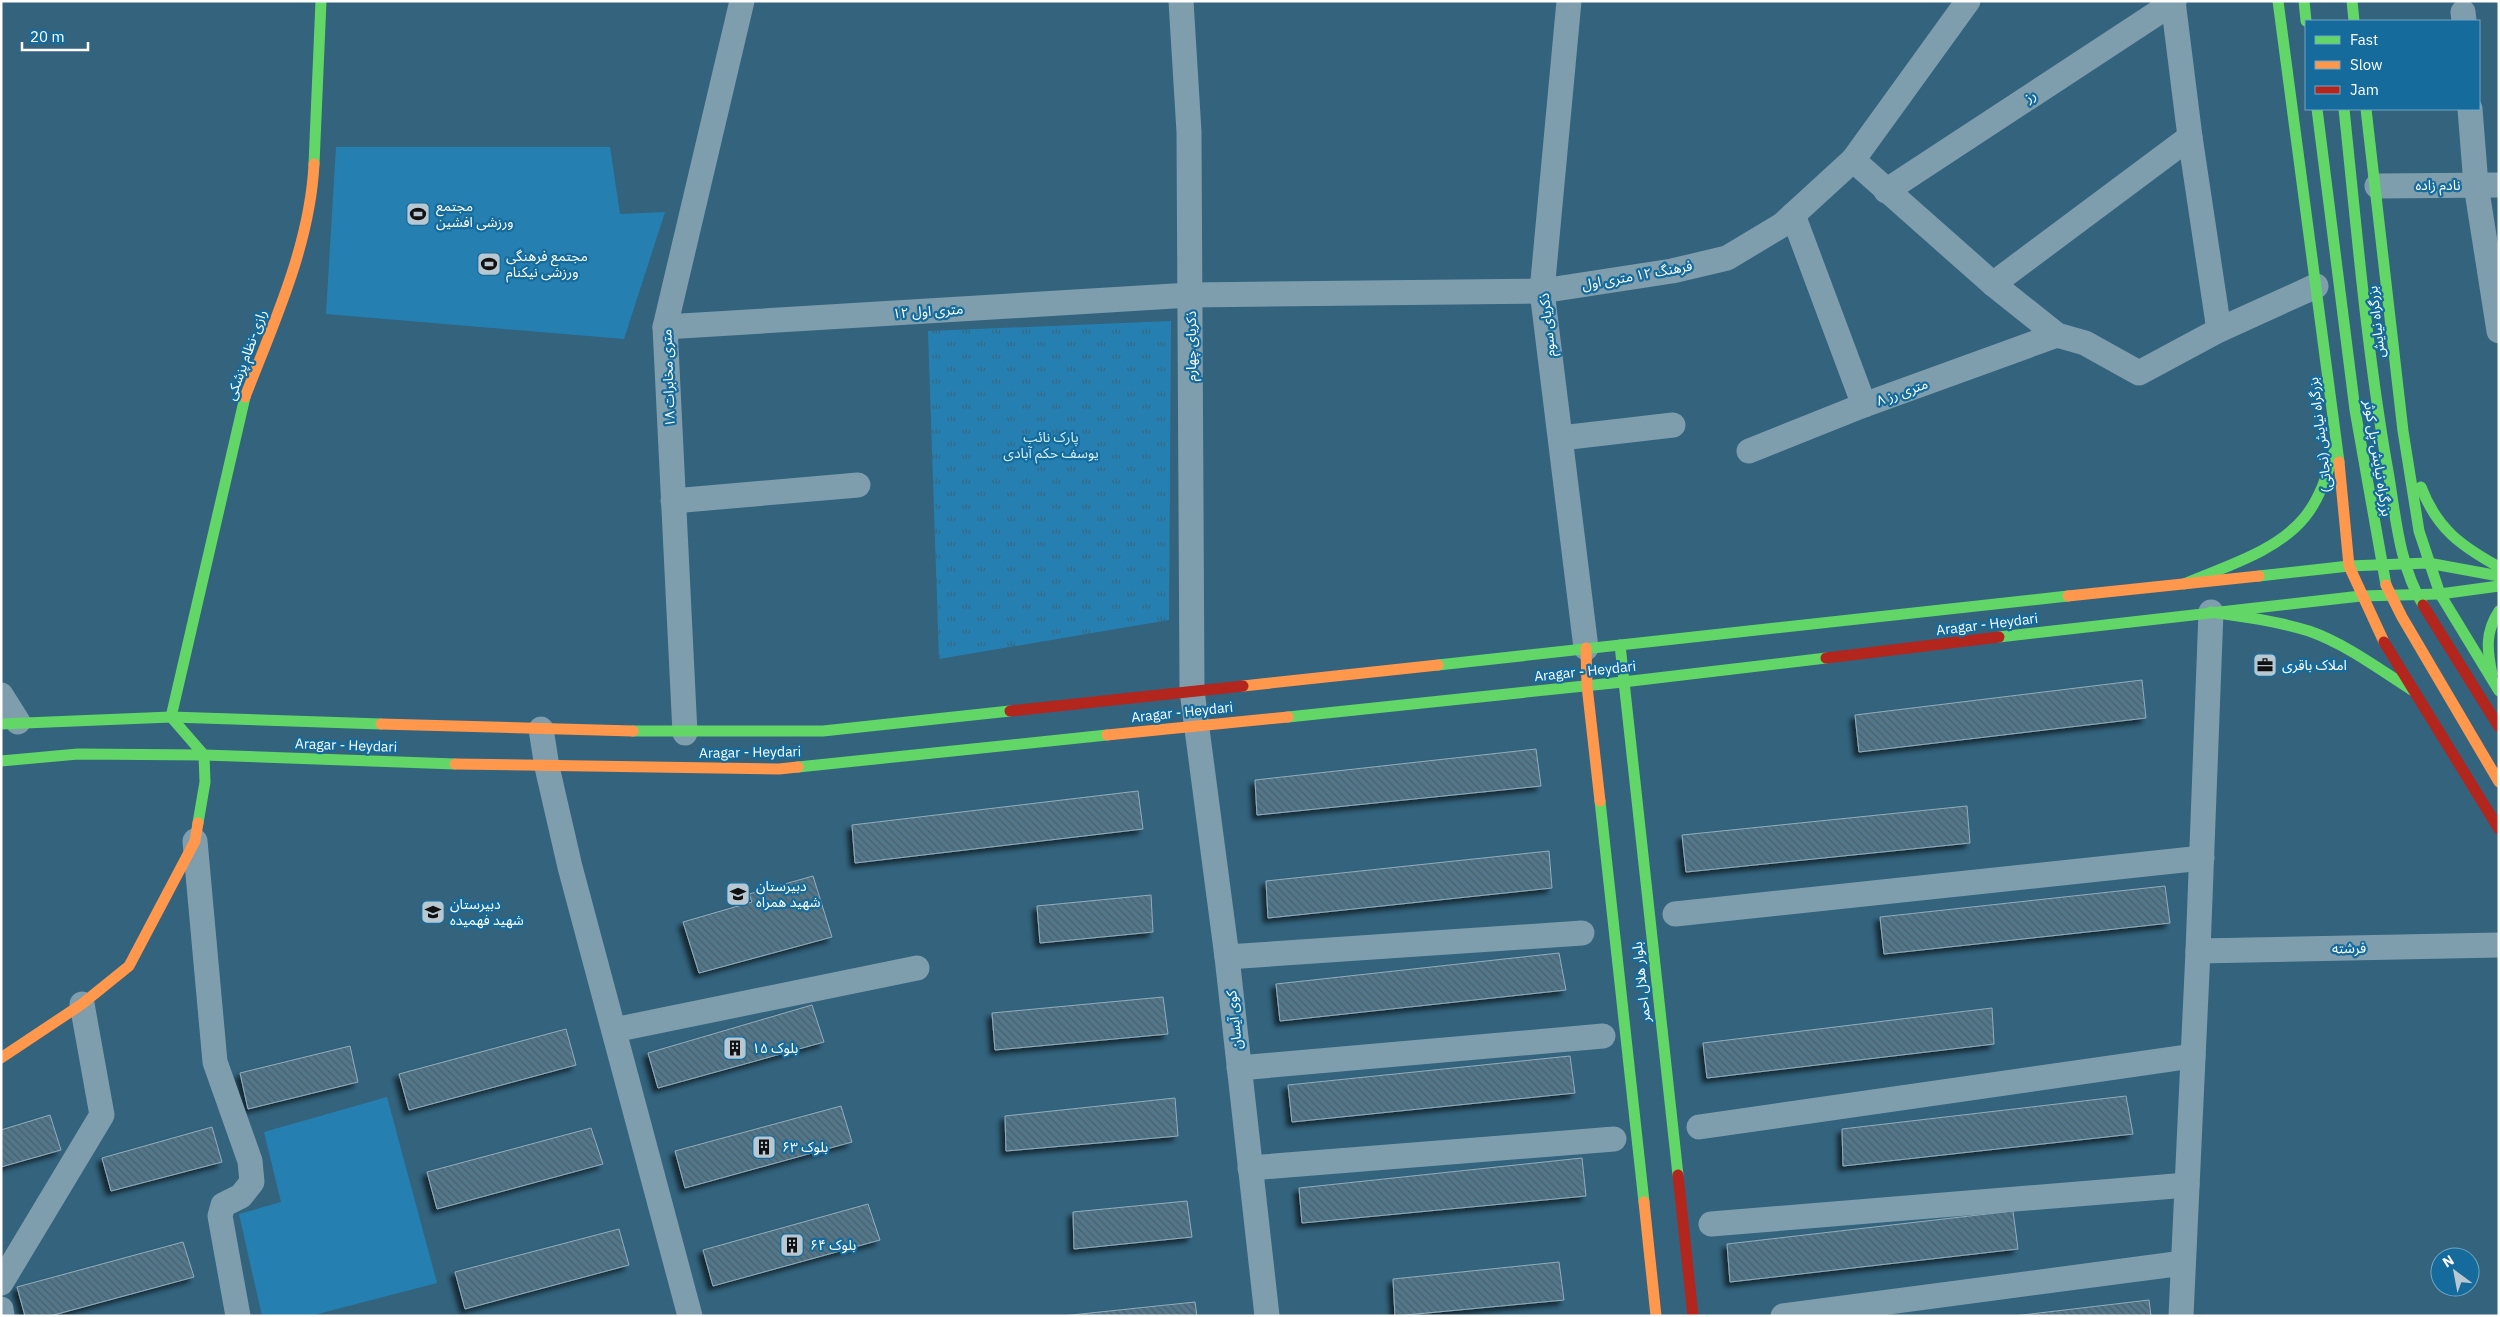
<svg xmlns="http://www.w3.org/2000/svg" width="2500" height="1317" viewBox="0 0 2500 1317" font-family="'IBM Plex Sans','Noto Sans Arabic',sans-serif">
  <defs>
    <pattern id="park-tufts" width="24" height="20" patternUnits="userSpaceOnUse" patternTransform="scale(1.25)"><rect width="24" height="20" fill="#2580b1"/><path d="M3 7l-1-3M5 7V3M7 7l1-3M15 17l-1-3M17 17v-4M19 17l1-3" fill="none" stroke="#376984"/></pattern>
    <pattern id="building-back-hatch" width="6" height="6" patternUnits="userSpaceOnUse" patternTransform="scale(1.25)"><rect width="6" height="6" fill="#51778b"/><path d="M-1 5l2 2M0 0l6 6M5-1l2 2" fill="none" stroke="#4e5f68"/></pattern>
    <filter id="shadow"><feDropShadow dx="-4.5" dy="4.5" stdDeviation="2.5" flood-color="#0009"/></filter>
  </defs>
  <rect width="100%" height="100%" fill="#33637d"/>
  <!-- green -->
  <g fill="#2580b1">
    <path d="M336 147H610L620 214 665 212 624 339 326 314Z"/>
    <path d="M387 1097 437 1283 310 1316H262L239 1214 281 1202 264 1132Z"/>
  </g>
  <!-- park -->
  <path fill="url(#park-tufts)" d="M1171 321 1169 620 939 659 928 331Z"/>
  <!-- building -->
  <g fill="url(#building-back-hatch)" stroke="#92adbc" filter="url(#shadow)">
    <path d="M2142 680 2146 718 1859 752 1855 715Z"/>
    <path d="M1536 749 1541 786 1257 815 1255 780Z"/>
    <path d="M1138 791 1143 829 855 863 852 825Z"/>
    <path d="M1967 806 1970 843 1686 872 1682 835Z"/>
    <path d="M1549 851 1552 888 1268 918 1266 881Z"/>
    <path d="M813 876 832 937 699 973 683 922 752 902 749 894Z"/>
    <path d="M2165 886 2170 923 1884 954 1880 917Z"/>
    <path d="M1151 895 1153 932 1040 943 1037 906Z"/>
    <path d="M1559 953 1566 990 1280 1021 1276 984Z"/>
    <path d="M1163 997 1168 1034 995 1050 992 1013Z"/>
    <path d="M812 1005 824 1042 658 1088 648 1053Z"/>
    <path d="M1992 1008 1994 1044 1707 1078 1703 1043Z"/>
    <path d="M566 1029 576 1065 409 1110 399 1074Z"/>
    <path d="M350 1046 358 1082 248 1109 240 1073Z"/>
    <path d="M1570 1056 1575 1093 1292 1122 1288 1085Z"/>
    <path d="M2126 1096 2133 1134 1843 1166 1842 1129Z"/>
    <path d="M1175 1098 1178 1136 1006 1151 1005 1116Z"/>
    <path d="M841 1106 852 1142 685 1188 675 1151Z"/>
    <path d="M50 1115 61 1150 1 1167V1130Z"/>
    <path d="M212 1127 222 1162 111 1191 102 1158Z"/>
    <path d="M591 1128 603 1164 437 1209 427 1172Z"/>
    <path d="M1582 1158 1586 1196 1302 1223 1299 1188Z"/>
    <path d="M1187 1201 1192 1237 1074 1249 1073 1212Z"/>
    <path d="M868 1204 880 1240 713 1286 703 1250Z"/>
    <path d="M2013 1211 2018 1249 1730 1282 1727 1244Z"/>
    <path d="M619 1229 629 1265 465 1309 455 1272Z"/>
    <path d="M183 1242 194 1277 50 1316H25L17 1287Z"/>
    <path d="M1559 1262 1564 1300 1395 1316 1393 1279Z"/>
    <path d="M2149 1300 2151 1316H2014Z"/>
    <path d="M1195 1302 1197 1316H1062Z"/>
  </g>
  <g fill="none" stroke-linecap="round" stroke-linejoin="round">
    <!-- street -->
    <g stroke="#7e9eae" stroke-width="25">
      <path d="M1181 1 1189 132 1192 691 1227 957 1267 1316"/>
      <path d="M1569 1 1542 291 1586 648"/>
      <path d="M2173 1 2190 137 2219 330"/>
      <path d="M2463 12 2464 21"/>
      <path d="M2470 109 2476 185 2499 331"/>
      <path d="M1853 160 1993 284 2057 335 2085 343 2139 373 2219 330 2316 286"/>
      <path d="M2377 186 2499 185"/>
      <path d="M1886 191 2174 2"/>
      <path d="M1793 215 1864 405"/>
      <path d="M1993 284 2190 137"/>
      <path d="M665 327 1190 295 1542 291 1672 271 1727 258 1782 225 1853 160 1968 1"/>
      <path d="M1561 438 1673 425"/>
      <path d="M1749 451 1864 405 2057 335"/>
      <path d="M673 501 858 485"/>
      <path d="M1 695 18 722"/>
      <path d="M541 729 547 767 570 867 690 1316"/>
      <path d="M685 733 665 327 742 1"/>
      <path d="M195 841 215 1062 250 1161 252 1182 241 1196 223 1205 220 1216 238 1316"/>
      <path d="M1675 914 2202 858"/>
      <path d="M2198 951 2499 945"/>
      <path d="M1227 957 1582 933"/>
      <path d="M614 1030 917 968"/>
      <path d="M1239 1068 1603 1036"/>
      <path d="M1699 1127 2193 1056"/>
      <path d="M1250 1168 1614 1139"/>
      <path d="M1711 1224 2187 1185"/>
      <path d="M1 1283 102 1115 82 1004"/>
      <path d="M1 1309 2 1316"/>
      <path d="M1783 1316 2183 1263"/>
      <path d="M2181 1316 2198 951 2211 612"/>
    </g>
    <!-- fast -->
    <g stroke="#63d668" stroke-width="11">
      <path d="M2278 1 2339 462"/>
      <path d="M2304 1 2306 21"/>
      <path d="M2352 1 2354 21"/>
      <path d="M2366 109 2403 431 2419 531 2440 594 2499 691"/>
      <path d="M314 164 321 1"/>
      <path d="M2421 487C2437 529 2461 546 2499 567"/>
      <path d="M2259 576 2349 566 2428 563 2499 576"/>
      <path d="M2184 584C2223 567 2276 552 2304 518 2320 499 2327 475 2334 452"/>
      <path d="M2211 612C2244 617 2277 621 2309 631 2346 644 2379 669 2412 690"/>
      <path d="M1999 637 2361 596 2440 594 2499 586"/>
      <path d="M1620 645 1678 1175"/>
      <path d="M1438 665 2068 596"/>
      <path d="M2492 674C2487 650 2485 632 2499 611"/>
      <path d="M1288 717 1623 682 1826 658"/>
      <path d="M1 724 171 717 381 724"/>
      <path d="M633 731H823L1010 711"/>
      <path d="M1 761 78 754 204 755 455 764"/>
      <path d="M798 767 1107 735"/>
      <path d="M1600 801 1644 1202"/>
      <path d="M198 823 205 782 204 755 171 717 245 397"/>
    </g>
    <!-- slow -->
    <g stroke="#ff974d" stroke-width="11">
      <path d="M245 397C274 322 310 245 314 164"/>
      <path d="M2339 462 2349 566 2384 642"/>
      <path d="M2068 596 2259 576"/>
      <path d="M1586 648 1587 686 1600 801"/>
      <path d="M1243 686 1438 665"/>
      <path d="M381 724 633 731"/>
      <path d="M1107 735 1288 717"/>
      <path d="M455 764 779 769 798 767"/>
      <path d="M1 1058 82 1004 129 966 195 841 198 823"/>
      <path d="M1644 1202 1656 1316"/>
    </g>
    <!-- jam -->
    <g stroke="#b3261e" stroke-width="11">
      <path d="M2384 642 2499 829"/>
      <path d="M1826 658 1999 637"/>
      <path d="M1010 711 1243 686"/>
      <path d="M1678 1175 1693 1316"/>
    </g>
    <!-- fast-bridge -->
    <g stroke="#63d668" stroke-width="11">
      <path d="M2317 109 2355 410 2386 585"/>
      <path d="M2344 109C2357 232 2367 355 2389 477 2396 520 2400 567 2423 605"/>
    </g>
    <!-- slow-bridge -->
    <path stroke="#ff974d" stroke-width="11" d="M2386 585 2402 617 2499 782"/>
    <!-- jam-bridge -->
    <path stroke="#b3261e" stroke-width="11" d="M2423 605 2499 727"/>
  </g>
  <!-- icons -->
  <defs>
    <g id="stadium-square" transform="scale(1.25)"><rect x="-9" y="-9" width="18" height="18" rx="4" fill="#b8c8d2" stroke="#146b9c"/><path d="M0-5a6.5 5 0 1 0 0 10a6.5 5 0 1 0 0-10ZM-3.5-1.8h7v3.6h-7Z" fill="#111"/></g>
    <g id="office-square" transform="scale(1.25)"><rect x="-9" y="-9" width="18" height="18" rx="4" fill="#b8c8d2" stroke="#146b9c"/><path d="M-6-3h4V-5.5h4V-3h4V5H-6ZM-1-4.5V-3h2v-1.5ZM-6 0V1H6V0Z" fill="#111"/></g>
    <g id="school-square" transform="scale(1.25)"><rect x="-9" y="-9" width="18" height="18" rx="4" fill="#b8c8d2" stroke="#146b9c"/><path d="M0-5L7-2L0 1L-7-2ZM-4 1L0 2.5L4 1V4Q0 6-4 4Z" fill="#111"/></g>
    <g id="building-square" transform="scale(1.25)"><rect x="-9" y="-9" width="18" height="18" rx="4" fill="#b8c8d2" stroke="#146b9c"/><path d="M-4-6H4V6H1V3H-1V6H-4ZM-2.5-4.3h1.7v1.8h-1.7ZM.8-4.3h1.7v1.8H.8ZM-2.5-1h1.7V.8h-1.7ZM.8-1h1.7V.8H.8Z" fill="#111"/></g>
  </defs>
  <g fill-rule="evenodd">
    <use href="#stadium-square" x="418" y="214"/>
    <use href="#stadium-square" x="489" y="264"/>
    <use href="#office-square" x="2265" y="665"/>
    <use href="#school-square" x="738" y="894"/>
    <use href="#school-square" x="433" y="912"/>
    <use href="#building-square" x="735" y="1048"/>
    <use href="#building-square" x="764" y="1147"/>
    <use href="#building-square" x="792" y="1245"/>
  </g>
  <g text-anchor="middle" stroke-width="4.5" stroke-linejoin="round" paint-order="stroke">
    <!-- street labels -->
    <g font-size="14" fill="#fff" stroke="#146b9c">
      <text transform="translate(2030 96) rotate(-33)" y="5">رز</text>
      <text x="2438" y="190">نادم زاده</text>
      <text transform="translate(1637 275) rotate(-10)" y="5">فرهنگ ۱۲ متری اول</text>
      <text transform="translate(928 311) rotate(-4)" y="5">۱۲ متری اول</text>
      <text transform="translate(2376 322) rotate(-96)" y="5">بزرگراه نیایش</text>
      <text transform="translate(1547 325) rotate(-96)" y="5">ذکریای سوم</text>
      <text transform="translate(1191 346) rotate(-90)" y="5">ذکریای چهارم</text>
      <text transform="translate(246 355) rotate(-70)" y="5">رازی-نظام پزشکی</text>
      <text transform="translate(668 378) rotate(-92)" y="5">۱۸ متری مخابرات</text>
      <text transform="translate(1902 392) rotate(-20)" y="5">۸ متری رز</text>
      <text transform="translate(2320 435) rotate(-97)" y="5">بزرگراه نیایش (نجاتی)</text>
      <text transform="translate(2378 458) rotate(81)" y="5">بزرگراه نیایش-پل کوثر</text>
      <text transform="translate(1987 624) rotate(-7)" y="5">Aragar - Heydari</text>
      <text transform="translate(1585 671) rotate(-6)" y="5">Aragar - Heydari</text>
      <text transform="translate(1182 712) rotate(-6)" y="5">Aragar - Heydari</text>
      <text transform="translate(346 745) rotate(2)" y="5">Aragar - Heydari</text>
      <text transform="translate(750 752) rotate(-1)" y="5">Aragar - Heydari</text>
      <text transform="translate(2349 948) rotate(-1)" y="5">فرشته</text>
      <text transform="translate(1641 982) rotate(-96)" y="5">بلوار هلال احمر</text>
      <text transform="translate(1234 1020) rotate(-96)" y="5">کوی آیسان</text>
    </g>
    <!-- poi labels -->
    <g font-size="14" fill="#fff" stroke="#146b9c" text-anchor="start">
      <text x="436" y="211">مجتمع<tspan x="436" dy="16">ورزشی افشین</tspan></text>
      <text x="506" y="261">مجتمع فرهنگی<tspan x="506" dy="16">ورزشی نیکنام</tspan></text>
      <text x="2282" y="670">املاک باقری</text>
      <text x="756" y="891">دبیرستان<tspan x="756" dy="16">شهید همراه</tspan></text>
      <text x="450" y="909">دبیرستان<tspan x="450" dy="16">شهید فهمیده</tspan></text>
      <text x="752" y="1053">بلوک ۱۵</text>
      <text x="782" y="1152">بلوک ۶۳</text>
      <text x="810" y="1250">بلوک ۶۴</text>
    </g>
    <!-- park labels -->
    <g font-size="14" fill="#d2eefd" stroke="#146b9c">
      <text x="1051" y="442">پارک نائب<tspan x="1051" dy="16">یوسف حکم آبادی</tspan></text>
    </g>
  </g>
  <!-- border -->
  <rect width="2500" height="1317" fill="none" stroke="#ffffff" stroke-width="5"/>
  <!-- legend -->
  <rect x="2305" y="20" width="175" height="90" fill="#146b9c" stroke="#72a6c4"/>
  <rect x="2315" y="36" width="25" height="8" fill="#63d668" stroke="#72a6c4"/>
  <text x="2350" y="45" font-size="15" fill="#ffffff">Fast</text>
  <rect x="2315" y="61" width="25" height="8" fill="#ff974d" stroke="#72a6c4"/>
  <text x="2350" y="70" font-size="15" fill="#ffffff">Slow</text>
  <rect x="2315" y="86" width="25" height="8" fill="#b3261e" stroke="#72a6c4"/>
  <text x="2350" y="95" font-size="15" fill="#ffffff">Jam</text>
  <!-- north arrow -->
  <g transform="translate(2455 1272) rotate(328)"><circle r="24" fill="#146b9c" stroke="#72a6c4"/>
  <path d="M0-4L9 19L0 12L-9 19Z" fill="#b8c8d2"/>
  <text y="-8" font-size="14" font-weight="bold" text-anchor="middle" fill="#ffffff">N</text>
  </g>
  <!-- scale -->
  <path d="M22 42v8h66v-8" fill="none" stroke="#ffffff" stroke-width="2.5"/>
  <text x="30" y="42" font-size="15" fill="#ffffff" stroke="#146b9c" stroke-width="4" paint-order="stroke">20 m</text>
</svg>
